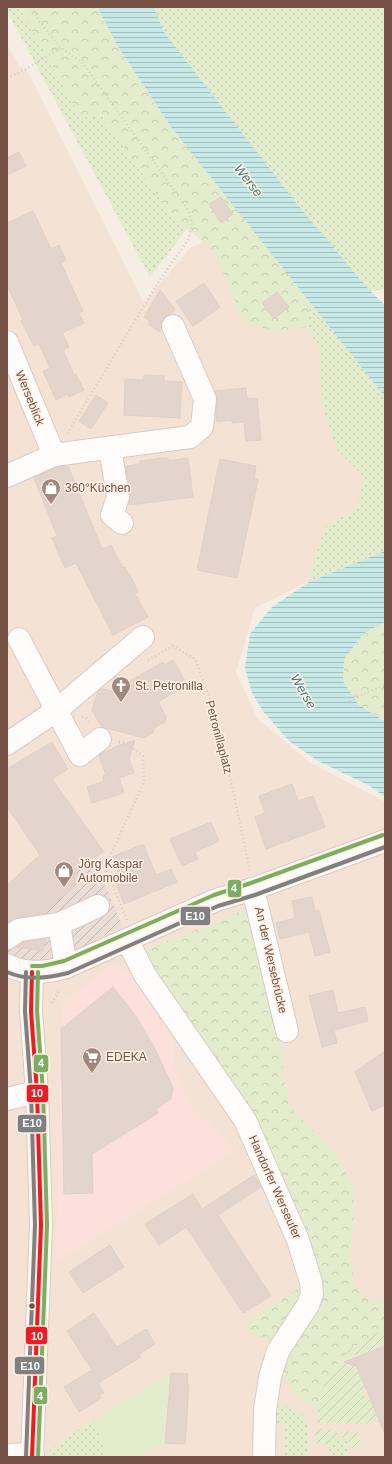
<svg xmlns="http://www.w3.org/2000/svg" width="392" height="1464" viewBox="0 0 392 1464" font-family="Arial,sans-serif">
  <defs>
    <pattern id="industrial-furrows" width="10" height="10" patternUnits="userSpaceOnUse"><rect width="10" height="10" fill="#e9ddd6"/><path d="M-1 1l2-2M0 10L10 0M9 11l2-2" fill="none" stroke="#c1b6af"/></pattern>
    <pattern id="grass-dots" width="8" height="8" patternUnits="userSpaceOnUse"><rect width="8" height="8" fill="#e4ecce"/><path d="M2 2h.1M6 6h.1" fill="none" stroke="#c7ccb2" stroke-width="1.8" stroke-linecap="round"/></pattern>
    <pattern id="forest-crowns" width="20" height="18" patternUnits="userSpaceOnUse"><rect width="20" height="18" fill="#e4ecce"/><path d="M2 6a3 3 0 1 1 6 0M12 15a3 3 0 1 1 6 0" fill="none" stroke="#c7ccb2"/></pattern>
    <pattern id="garden-furrows" width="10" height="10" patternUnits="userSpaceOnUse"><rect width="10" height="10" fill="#e4ecce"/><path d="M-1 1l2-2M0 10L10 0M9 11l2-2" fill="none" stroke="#c7ccb2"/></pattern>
    <pattern id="water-rules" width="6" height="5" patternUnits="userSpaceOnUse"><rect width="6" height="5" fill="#c6e9e7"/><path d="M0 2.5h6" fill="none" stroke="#a5bfbd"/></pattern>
  </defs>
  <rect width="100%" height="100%" fill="#f6ede5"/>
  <!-- residential -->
  <path fill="#f4e3d5" d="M7 44 19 66 27 70 144 303 190 248 227 231 248 241 350 359 385 544 255 608 236 672 257 718 311 763 385 802V1457H7Z"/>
  <!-- commercial -->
  <path fill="#fbe1d9" d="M113 964 136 976 175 1042 173 1063 191 1107 226 1140 234 1152 56 1262 62 1003Z"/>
  <!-- industrial -->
  <path fill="url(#industrial-furrows)" d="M92 857 123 926 60 959 37 963 7 957V921Z"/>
  <!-- grass -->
  <g fill="url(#grass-dots)">
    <path d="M7 7H19L81 118 100 114 175 219 187 229 150 277 7 11Z"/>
    <path d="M154 7H385V289L370 291 298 205 164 32Z"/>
    <path d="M310 302 385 397V551L309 582 317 552 325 527 357 509 364 477 337 449 323 408 320 375V350L307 327Z"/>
    <path d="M281 1404 302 1414 308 1427V1457H298L297 1454 291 1457H283L284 1424H270L274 1409Z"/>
    <path d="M93 1420 108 1457H49V1451L57 1444Z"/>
    <path d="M331 1438 349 1440 347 1457H328Z"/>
  </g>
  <!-- forest -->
  <g fill="url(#forest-crowns)">
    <path d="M19 7H97L117 45 171 127 310 302 307 327 275 331 245 324 213 250 175 219 100 114 81 118Z"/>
    <path d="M385 622V722L358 704 343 681 344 659 364 633Z"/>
    <path d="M248 908 280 1030 283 1075 291 1108 336 1154 353 1187 354 1217 350 1259 355 1286 366 1299 381 1302 385 1300V1330L377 1333 349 1350 325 1380 318 1410 295 1395 282 1372 288 1351 322 1298 306 1248 146 960 151 947 207 926Z"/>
    <path d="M305 1284 281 1342 246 1333 250 1320Z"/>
  </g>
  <!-- park -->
  <path fill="#e4ecce" d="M171 1373 165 1443 136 1457H108L93 1420Z"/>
  <!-- garden -->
  <g fill="url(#garden-furrows)">
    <path d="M385 1330V1346L361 1356 357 1354 352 1356 350 1361 352 1366 357 1367 365 1388 362 1389 366 1399 369 1397 374 1409 380 1406 385 1421 367 1424 318 1423V1410L325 1380 349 1350 377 1333Z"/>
    <path d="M319 1429 335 1430 338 1434V1439L331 1438 330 1445 318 1444 315 1440V1433Z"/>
    <path d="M345 1431 357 1432 360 1436V1443L356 1448 348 1447 349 1440 342 1439Z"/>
  </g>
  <!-- water -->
  <g fill="url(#water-rules)">
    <path d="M97 7H154L164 32 298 205 370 291 385 305V397L171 127 117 45Z"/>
    <path d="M385 551V622L364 633 344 659 343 681 358 704 385 722V797L368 785 318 761 289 741 263 711 252 693 245 668 250 634 272 607 309 582Z"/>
  </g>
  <!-- building -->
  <g fill="#e3d4cc" stroke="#dfcfc7">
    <path d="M19 152 26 166 7 175V158Z"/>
    <path d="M221 197 233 214 221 223 209 204Z"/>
    <path d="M33 211 51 249 59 245 66 261 61 263 83 311 79 313 84 323 62 333 69 347 63 350 74 375 76 374 84 390 69 397 68 394 56 400 43 371 50 368 39 344 34 346 21 321 23 320 7 285V223Z"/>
    <path d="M204 283 220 307 193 326 176 301Z"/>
    <path d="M160 290 175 309 171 314 168 315 163 319 160 332 148 324 150 321 144 317Z"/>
    <path d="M277 292 289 307 274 319 262 303Z"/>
    <path d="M144 375 164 376V381L182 382 180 418 124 415 125 379 144 380Z"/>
    <path d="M246 388 247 398 257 399 261 440 246 441 244 422 232 423V420L217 422 216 414 217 400 215 391Z"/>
    <path d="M96 395 108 403 91 429 79 421Z"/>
    <path d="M161 458H168V461L188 458 193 497 129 505 130 495 126 466 140 464V461Z"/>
    <path d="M220 459 256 466 254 479 258 480 237 578 197 570Z"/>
    <path d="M68 466 102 549 111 545 123 568 125 567 128 573H129L138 592 135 594 148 617 113 635 76 563 65 568 52 538 57 536 34 478 57 467Z"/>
    <path d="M173 660 185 681 184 687 158 702 166 717 165 722 154 728 153 733 144 738 102 727 92 710 98 691 102 689 120 693 113 679 115 677 128 682 163 662 164 665Z"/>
    <path d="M135 740 129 758 134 773 119 778 124 793 92 803 87 787 104 781 103 776 106 775 99 756 104 752 113 749 112 748Z"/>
    <path d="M52 742 68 769 52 779 104 852 91 859 75 872 74 887 45 912 46 913 17 918 7 923V885L40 855 7 807V769Z"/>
    <path d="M292 784 298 801 313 796 325 827 266 849 255 817 265 813 259 796Z"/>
    <path d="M211 822 219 841 195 852 198 859 182 866 170 839Z"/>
    <path d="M143 844 156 875 171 869 177 882 124 904 115 881 121 879 112 857Z"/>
    <path d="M312 897 315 911 319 910 330 952 315 956 309 932 280 939 276 923 295 918 292 901Z"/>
    <path d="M46 939 42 951 28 948 15 947 24 942Z"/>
    <path d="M113 987 135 1015 154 1047 173 1088 171 1099 156 1109 158 1113 92 1154 93 1193 64 1194 61 1029Z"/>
    <path d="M333 990 338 1013 365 1007 368 1021 334 1030 337 1043 322 1047 309 996Z"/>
    <path d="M385 1051V1105L372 1111 355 1072Z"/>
    <path d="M254 1175 261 1187 218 1215 271 1296 243 1313 186 1227 159 1245 145 1224 193 1194 202 1209Z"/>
    <path d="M110 1245 124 1267 83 1293 69 1272Z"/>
    <path d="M94 1313 117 1347 146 1329 155 1344 139 1354 141 1357 98 1383 104 1393 99 1395 101 1398 79 1412 64 1387 92 1370 67 1331Z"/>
    <path d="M385 1346V1434L357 1367 344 1362Z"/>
    <path d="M171 1373 188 1374 187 1385H189L185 1444 165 1443Z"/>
  </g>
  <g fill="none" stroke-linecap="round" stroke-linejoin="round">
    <!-- minor casing -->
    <g stroke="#d7cac3" stroke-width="24">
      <g id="minor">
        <path d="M7 342 54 455"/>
        <path d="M110 448 118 497 112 515 122 523"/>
        <path d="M7 476 54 455 190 437 202 427 205 399 173 326"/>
        <path d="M19 639 80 755 100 739"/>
        <path d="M7 744 57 710 143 637"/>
        <path d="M253 889 287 1031"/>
        <path d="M59 924 98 906"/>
        <path d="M7 938 19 930 59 924 66 967"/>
        <path d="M127 940 145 975 245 1120 298 1240 311 1282 312 1294 308 1305 278 1351 270 1377 265 1410 264 1457"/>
        <path d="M7 965C26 975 46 973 66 967L216 900 253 889 385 841"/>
        <path d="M32 972 31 1011 37 1092 41 1225 32 1457"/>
        <path d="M7 1099 37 1092"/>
        <path d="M7 1455 33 1454"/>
      </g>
    </g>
    <!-- path -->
    <g stroke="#d7cbc8" stroke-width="2.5" stroke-dasharray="1 3" stroke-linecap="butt">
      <path d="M32 7 41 24 61 48 83 63 189 211 192 225 188 240 159 281 67 434"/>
      <path d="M7 78 26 69 61 48"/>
      <path d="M148 660 173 646 195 659 211 701 232 786 250 871"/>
      <path d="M347 697 355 708"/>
      <path d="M351 702 357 697 385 685"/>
      <path d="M82 717 86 718 90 724"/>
      <path d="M119 742 125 743 143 756 144 782 105 867 127 920"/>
      <path d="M52 1003 60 989"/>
    </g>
    <!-- minor -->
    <use href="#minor" stroke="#fefcfb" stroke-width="22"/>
    <!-- bus-1 casing -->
    <g stroke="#fff1e5" stroke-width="7">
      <path id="bus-1" d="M32 972 31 1011 37 1092 41 1225 32 1457"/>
    </g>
    <!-- bus-2 casing -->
    <g stroke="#fff1e5" stroke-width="7">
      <g id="bus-2">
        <path d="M7 972C27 981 47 978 68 973L218 906 255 895 385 847"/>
        <path d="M26 972 25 1011 31 1092 35 1225 26 1457"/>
      </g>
    </g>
    <!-- bus-3 casing -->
    <g stroke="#fff1e5" stroke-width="7">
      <g id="bus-3">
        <path d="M32 966H42L64 961 214 895 251 883 383 835"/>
        <path d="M38 972 37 1011 43 1092 47 1225 38 1457"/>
      </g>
    </g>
    <!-- bus-1 -->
    <use href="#bus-1" stroke="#ed1c24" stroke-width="4"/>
    <!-- bus-2 -->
    <use href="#bus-2" stroke="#808080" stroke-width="4"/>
    <!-- bus-3 -->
    <use href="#bus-3" stroke="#7bae60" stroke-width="4"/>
  </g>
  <!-- icons -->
  <defs>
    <g id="shop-pin" transform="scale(1)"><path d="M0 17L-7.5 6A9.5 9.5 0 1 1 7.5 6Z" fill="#a2877d" stroke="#fff1e5"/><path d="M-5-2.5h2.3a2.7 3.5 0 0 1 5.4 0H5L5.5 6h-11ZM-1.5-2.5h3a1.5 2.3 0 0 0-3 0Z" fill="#fff"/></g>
    <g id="church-pin" transform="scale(1)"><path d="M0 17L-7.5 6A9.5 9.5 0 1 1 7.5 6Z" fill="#a2877d" stroke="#fff1e5"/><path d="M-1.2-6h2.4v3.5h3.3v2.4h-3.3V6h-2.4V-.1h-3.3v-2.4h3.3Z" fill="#fff"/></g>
    <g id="supermarket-pin" transform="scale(1)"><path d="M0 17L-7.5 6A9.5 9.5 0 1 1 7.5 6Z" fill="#a2877d" stroke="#fff1e5"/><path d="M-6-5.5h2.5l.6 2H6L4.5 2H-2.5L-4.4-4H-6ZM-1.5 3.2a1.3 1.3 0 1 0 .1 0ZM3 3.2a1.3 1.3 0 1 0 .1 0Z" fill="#fff"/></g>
  </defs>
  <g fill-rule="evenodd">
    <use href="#shop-pin" x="51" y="488"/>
    <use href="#church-pin" x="121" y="686"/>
    <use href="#shop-pin" x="64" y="871"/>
    <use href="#supermarket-pin" x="92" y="1057"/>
  </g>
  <!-- markers -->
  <circle fill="#745045" stroke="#fff1e5" stroke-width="1.5" cx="32" cy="1306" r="3.5"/>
  <g text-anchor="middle" stroke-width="3" stroke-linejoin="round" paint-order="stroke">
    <!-- street labels -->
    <g font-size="12" fill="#745045" stroke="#fff1e5">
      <text transform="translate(30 398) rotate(68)" y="4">Werseblick</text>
      <text transform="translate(219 737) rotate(75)" y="4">Petronillaplatz</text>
      <text transform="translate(271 960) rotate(77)" y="4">An der Wersebrücke</text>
      <text transform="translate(275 1187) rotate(66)" y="4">Handorfer Werseufer</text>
    </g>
    <!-- poi labels -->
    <g font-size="12" fill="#745045" stroke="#fff1e5" text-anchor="start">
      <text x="65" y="492">360°Küchen</text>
      <text x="135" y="690">St. Petronilla</text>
      <text x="78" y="868">Jörg Kaspar<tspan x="78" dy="14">Automobile</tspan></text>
      <text x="106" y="1061">EDEKA</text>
    </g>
    <!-- water labels -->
    <g font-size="13" font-style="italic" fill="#38797c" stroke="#fff1e5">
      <text transform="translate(249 180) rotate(52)" y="5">Werse</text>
      <text transform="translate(304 691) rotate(60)" y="5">Werse</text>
    </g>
  </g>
  <g stroke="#fff1e5" stroke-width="1.5">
    <rect x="227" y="879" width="15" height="19" rx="4" fill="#7bae60"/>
    <rect x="180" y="906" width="31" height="20" rx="4" fill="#808080"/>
    <rect x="33" y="1054" width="16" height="19" rx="4" fill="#7bae60"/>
    <rect x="26" y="1084" width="23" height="19" rx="4" fill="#ed1c24"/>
    <rect x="17" y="1114" width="30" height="19" rx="4" fill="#808080"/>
    <rect x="25" y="1326" width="23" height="19" rx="4" fill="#ed1c24"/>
    <rect x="14" y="1356" width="31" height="19" rx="4" fill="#808080"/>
    <rect x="33" y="1386" width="15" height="19" rx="4" fill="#7bae60"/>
  </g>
  <g font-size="11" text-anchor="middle" font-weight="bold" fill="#fff">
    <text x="234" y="892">4</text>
    <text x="195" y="920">E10</text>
    <text x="41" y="1067">4</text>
    <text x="37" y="1097">10</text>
    <text x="32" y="1127">E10</text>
    <text x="37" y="1340">10</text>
    <text x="30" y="1370">E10</text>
    <text x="40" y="1400">4</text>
  </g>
  <!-- border -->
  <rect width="392" height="1464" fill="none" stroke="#745045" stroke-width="16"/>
</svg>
